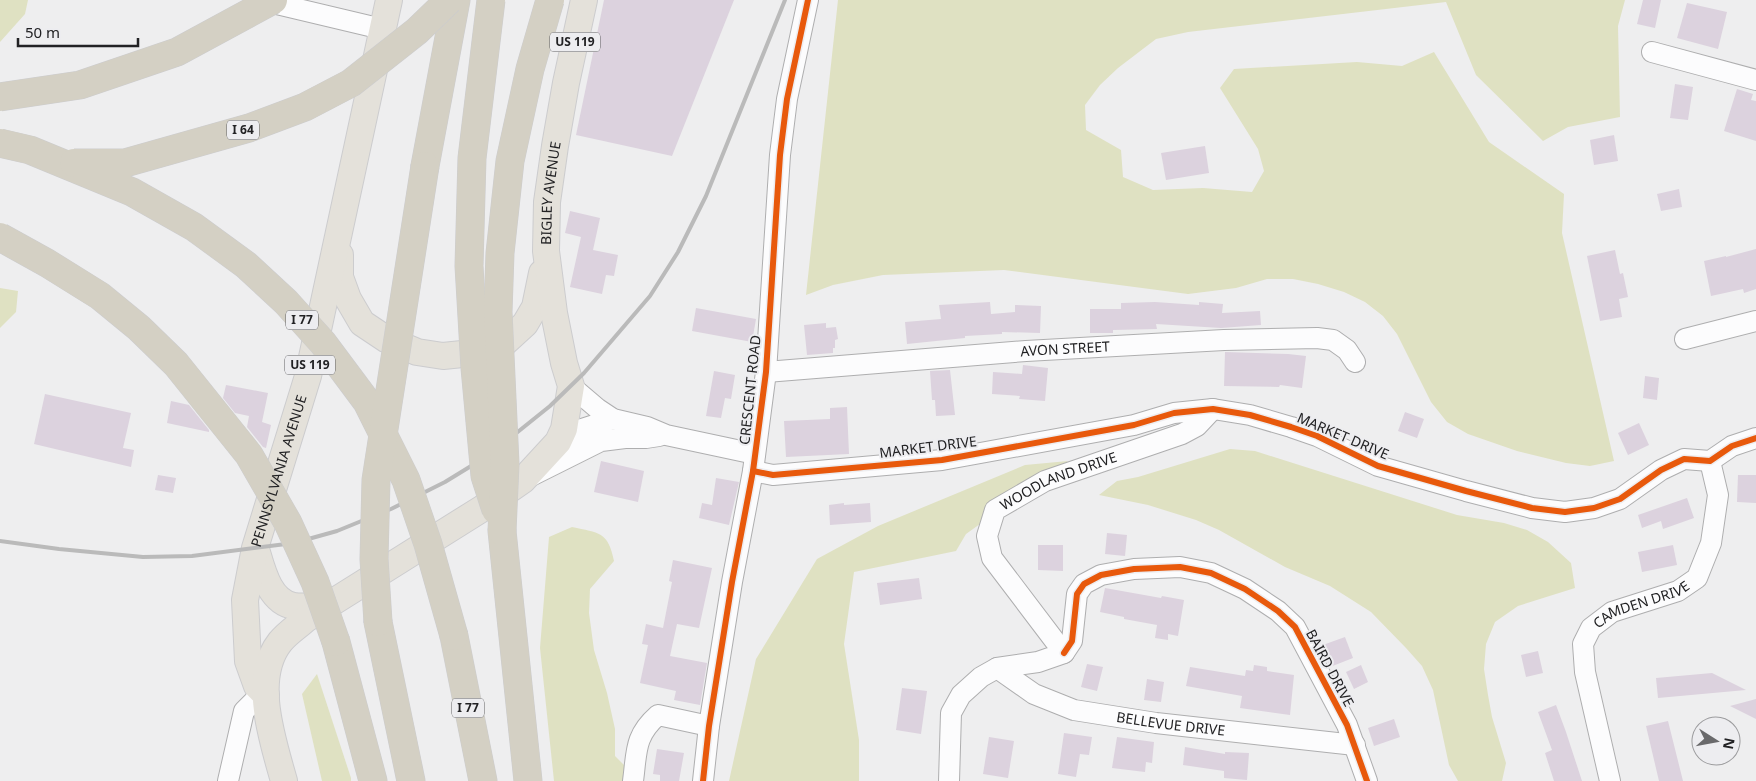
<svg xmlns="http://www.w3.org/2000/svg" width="1756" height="781" viewBox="0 0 1756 781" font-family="'Noto Sans',sans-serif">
  <rect width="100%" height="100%" fill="#eeeeef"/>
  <!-- green -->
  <g fill="#dfe1c2">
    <path d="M0 0H28L25 14 0 42Z"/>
    <path d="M838 0H1625L1618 26 1620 117 1568 127 1543 141 1476 75 1446 2 1188 32 1156 39 1118 68 1100 85 1085 105 1086 130 1121 150 1123 177 1153 190 1203 188 1252 192 1264 171 1258 149 1220 88 1234 69 1357 62 1402 66 1434 52 1489 142 1564 194 1562 233 1614 461 1590 466 1566 463 1517 451 1468 434 1447 422 1431 402 1397 334 1383 316 1365 302 1344 292 1318 284 1293 279H1267L1236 288 1188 294 1004 270 883 275 833 285 806 295Z"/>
    <path d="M0 288 18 291 16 312 0 328Z"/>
    <path d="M1230 449 1255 451 1457 515 1504 523 1527 530 1548 542 1571 563 1575 588 1518 606 1495 622 1486 644 1484 669 1488 695 1492 717 1506 763 1502 781H1458L1449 765 1433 690 1422 666 1406 648 1371 612 1330 586 1285 567 1219 530 1196 520 1148 505 1099 495 1117 481 1138 477Z"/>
    <path d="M1068 461 966 534 956 551 854 572 844 644 859 740V781H729L756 659 817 559 878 526 1025 465Z"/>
    <path d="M572 527C599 533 608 531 614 561L590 589 589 613 594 650 607 693 615 729V756L624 765 625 781H554L540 648 549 537Z"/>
    <path d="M317 674 351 778V781H322L302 694Z"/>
  </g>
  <!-- building -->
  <g fill="#dcd2de">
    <path d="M604 0H734L672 156 576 135Z"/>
    <path d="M1643 0H1661L1655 28 1637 24Z"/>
    <path d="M1687 3 1727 12 1718 49 1677 38Z"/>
    <path d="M1675 84 1693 87 1688 120 1670 118Z"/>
    <path d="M1737 89 1753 94 1751 100 1756 101V141L1724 131Z"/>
    <path d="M1614 135 1618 161 1594 165 1590 140Z"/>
    <path d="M1205 146 1209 173 1166 180 1161 153Z"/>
    <path d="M1679 189 1682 207 1661 211 1657 194Z"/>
    <path d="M570 211 600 218 593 250 618 255 614 276 606 275 602 294 570 287 581 237 565 233Z"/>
    <path d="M1756 249V289L1744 293 1743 289 1711 296 1704 261 1726 256V257Z"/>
    <path d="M1615 250 1620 274 1623 273 1628 297 1619 299 1622 317 1600 321 1587 256Z"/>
    <path d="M990 302 991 314 1015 312V305L1041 306 1040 333 1002 332V334L965 336V338L907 344 905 322 941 319 939 305Z"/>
    <path d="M1155 302 1199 305V302L1223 304 1222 313 1260 311 1261 325 1221 328 1156 324 1157 329 1113 330V333H1090V309H1121V303Z"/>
    <path d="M696 308 756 319 752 342 692 331Z"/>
    <path d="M826 323V328L836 327 838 339 835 340V348H833V353L807 355 804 325Z"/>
    <path d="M1225 352 1288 354 1306 356 1302 388 1280 385 1279 387 1224 386Z"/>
    <path d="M1023 365 1048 368 1045 401 1019 399 1020 396 992 394 993 372 1022 374Z"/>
    <path d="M950 370 955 415 936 416 935 400H932L930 371Z"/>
    <path d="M714 371 735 375 731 399 725 398 721 418 706 416Z"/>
    <path d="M1645 376 1659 378 1657 400 1643 398Z"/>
    <path d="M226 385 268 393 262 422 271 425 266 448 263 447 247 427 249 416 235 413 223 398Z"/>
    <path d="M45 394 131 413 123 448 134 450 131 467 34 444Z"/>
    <path d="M171 401 189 405 209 430V432L167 423Z"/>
    <path d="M847 407 849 454 786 457 784 421 830 419V408Z"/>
    <path d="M1405 412 1424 419 1417 438 1398 431Z"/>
    <path d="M1639 423 1649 445 1628 455 1618 433Z"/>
    <path d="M601 461 644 471 638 502 594 492Z"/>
    <path d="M158 475 176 478 173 493 155 490Z"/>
    <path d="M1738 475H1756V503L1737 502Z"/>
    <path d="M716 478 739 482 729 525 699 518 702 503 712 505Z"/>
    <path d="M1687 498 1694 518 1663 529 1661 521 1642 528 1638 515Z"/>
    <path d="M844 503V505L870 503 871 522 830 525 829 505Z"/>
    <path d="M1107 533 1127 535 1125 556 1105 554Z"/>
    <path d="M1038 545H1063V571L1038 570Z"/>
    <path d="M1673 545 1677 565 1642 572 1638 552Z"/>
    <path d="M673 560 712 568 699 628 677 624 670 656 707 663 700 705 674 700 676 691 640 683 648 645 642 644 646 624 663 628 672 582 669 581Z"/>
    <path d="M919 578 922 599 880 605 877 583Z"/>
    <path d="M1105 588 1161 598 1162 596 1184 600 1178 636 1168 634V640L1155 638 1157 625 1124 619V617L1100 612Z"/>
    <path d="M1345 637 1353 658 1330 667 1320 646Z"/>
    <path d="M1538 651 1543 673 1526 677 1521 655Z"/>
    <path d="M1087 664 1103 667 1097 691 1081 687Z"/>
    <path d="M1254 665 1267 667V671L1294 675 1290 715 1240 708 1242 696 1186 686 1190 667 1245 676 1246 670 1253 671Z"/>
    <path d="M1361 665 1368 682 1354 689 1346 672Z"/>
    <path d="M1712 673 1746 690 1658 698 1656 678Z"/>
    <path d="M1147 679 1164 682 1161 702 1144 700Z"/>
    <path d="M902 688 927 691 921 734 896 730Z"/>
    <path d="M1756 699V719L1730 706Z"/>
    <path d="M1556 705 1566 732 1582 781H1554L1545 753 1552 750 1538 712Z"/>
    <path d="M1394 719 1400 737 1374 746 1368 728Z"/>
    <path d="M1668 721 1683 781H1659L1646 726Z"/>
    <path d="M1064 733 1092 737 1089 755 1080 754 1076 777 1058 774Z"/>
    <path d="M989 737 1014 741 1008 778 983 774Z"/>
    <path d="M1117 737 1154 742 1152 763 1146 762 1145 772 1112 768Z"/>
    <path d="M1185 747 1225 754V752L1249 753 1247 780 1224 778V771L1183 765Z"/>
    <path d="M657 749 684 753 679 781H660V775L653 774Z"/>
  </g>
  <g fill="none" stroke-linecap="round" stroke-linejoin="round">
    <!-- minor casing -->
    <g stroke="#aeaeaf" stroke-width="22">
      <g id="minor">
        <path d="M260 0 382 29"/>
        <path d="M1652 52 1756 80"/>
        <path d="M1685 339 1756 321"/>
        <path id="s1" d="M766 372 1026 351 1224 340 1317 338 1333 340 1347 350 1355 362"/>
        <path d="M571 386 598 409 613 419 647 427 666 435 755 454"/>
        <path d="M558 442 582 429 613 419"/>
        <path d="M753 471 773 475 942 460 1134 425 1174 413 1213 409 1250 415 1291 427 1317 436 1378 466 1466 491 1532 508 1565 512 1594 508 1620 499 1661 470 1684 459 1710 461 1732 446 1756 438"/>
        <path d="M529 477 601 441 625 438H646L659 436"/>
        <path d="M1064 653 1072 641 1077 594 1084 584 1101 575 1134 569 1180 567 1211 573 1245 589 1278 611 1295 627 1347 725 1367 781"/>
        <path id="s2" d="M997 668 1034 694 1074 710 1156 723 1355 745"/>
        <path d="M228 781 244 711 259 696 266 695"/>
        <path d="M633 781C637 752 634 736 658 715L709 726"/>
        <path d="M703 781 709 726 732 582 753 471 766 372 780 155 787 99 808 0"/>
        <path id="s3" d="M949 781 951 713 961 695 981 677 997 668 1038 662 1064 653 992 558 987 536 995 510 1045 481 1182 434 1197 426 1213 409"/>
        <path id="s4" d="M1610 781 1585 672 1583 644 1591 628 1612 612 1678 591 1697 578 1711 543 1718 495 1710 461"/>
      </g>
    </g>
    <!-- major casing -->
    <g stroke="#ccccce" stroke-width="28">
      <g id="major">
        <path d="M340 255V277L348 299 362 323 386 339 417 352 443 356 472 353 502 345 525 324 535 307 542 273"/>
        <path d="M256 549C262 569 269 602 294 606 304 608 318 605 330 604"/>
        <path id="s5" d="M266 695 257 686 248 661 245 600 255 548 308 376 389 0"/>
        <path id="s6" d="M284 781C273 741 251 679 280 642 287 633 298 626 306 619L483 508 523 480 558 442 564 429 571 386 564 363 554 313 546 251 547 202 555 146 566 83 584 0"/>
      </g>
    </g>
    <!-- highway casing -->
    <g stroke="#ccccce" stroke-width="29">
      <g id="highway">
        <path d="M425 166 456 0"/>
        <path d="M502 531 528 781"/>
        <path d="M378 622 411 781"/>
        <path d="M454 636 483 781"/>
        <path d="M336 642 373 781"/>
      </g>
    </g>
    <!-- minor -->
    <use href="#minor" stroke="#fcfcfd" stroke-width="20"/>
    <!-- major -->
    <use href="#major" stroke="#e4e1da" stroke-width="26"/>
    <!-- highway -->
    <use href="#highway" stroke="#d4d0c4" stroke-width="28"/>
    <!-- rail -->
    <path stroke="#bababa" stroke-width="4" d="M0 541 59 549 143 557 192 556 294 543 337 531 391 509 445 482 489 455 550 406 584 373 650 296 678 252 706 196 785 0"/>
    <!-- highway-bridge casing -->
    <g stroke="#ccccce" stroke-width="29" stroke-linecap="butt">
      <g id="highway-bridge">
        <path d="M491 0 472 158 469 266 475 368 485 476 496 510"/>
        <path d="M0 97 80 85 177 52 273 0"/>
        <path d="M0 143 30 150 132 192 194 227 246 265 286 302 323 343 367 402 406 480 428 544 454 636"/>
        <path d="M74 163H125L249 128 305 107 351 83 417 31 449 0"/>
        <path d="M0 237 47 263 100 296 139 328 176 364 249 455 288 523 315 582 336 642"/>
        <path d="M502 531 505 464 498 312 500 253 510 161 530 69 550 0"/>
        <path d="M378 622 374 559 376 480 425 166"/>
      </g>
    </g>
    <!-- highway-bridge -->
    <use href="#highway-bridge" stroke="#d4d0c4" stroke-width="28"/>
    <!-- cycleway casing -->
    <g stroke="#ededf0" stroke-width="9">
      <g id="cycleway">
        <path d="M753 471 773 475 942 460 1134 425 1174 413 1213 409 1250 415 1291 427 1317 436 1378 466 1466 491 1532 508 1565 512 1594 508 1620 499 1661 470 1684 459 1710 461 1732 446 1756 438"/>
        <path d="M1064 653 1072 641 1077 594 1084 584 1101 575 1134 569 1180 567 1211 573 1245 589 1278 611 1295 627 1347 725 1367 781"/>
        <path d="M703 781 709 726 732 582 753 471 766 372 780 155 787 99 808 0"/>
      </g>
    </g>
    <!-- cycleway -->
    <use href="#cycleway" stroke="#e8590c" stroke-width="6"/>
  </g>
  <g text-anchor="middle" stroke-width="4" stroke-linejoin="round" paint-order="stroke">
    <!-- shield labels -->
    <g fill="#ededf0" stroke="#5f5f61" stroke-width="1">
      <rect x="550" y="32.5" width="50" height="19" rx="4"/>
      <rect x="227" y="120.5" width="32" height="19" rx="4"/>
      <rect x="286" y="310.5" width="32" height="19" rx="4"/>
      <rect x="285" y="355.5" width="50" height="19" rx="4"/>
      <rect x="452" y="698.5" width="32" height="19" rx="4"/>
    </g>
    <g font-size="12" font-weight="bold" fill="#222224">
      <text x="575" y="46">US 119</text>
      <text x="243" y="134">I 64</text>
      <text x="302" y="324">I 77</text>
      <text x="310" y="369">US 119</text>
      <text x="468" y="712">I 77</text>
    </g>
    <!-- street labels -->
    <g font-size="14" fill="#222224" stroke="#ededf0">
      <text dy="5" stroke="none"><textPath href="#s6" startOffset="742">BIGLEY AVENUE</textPath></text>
      <text dy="5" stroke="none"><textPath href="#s1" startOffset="300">AVON STREET</textPath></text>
      <text transform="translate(750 390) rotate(-84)" y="5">CRESCENT ROAD</text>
      <text transform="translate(1343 436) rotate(23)" y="5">MARKET DRIVE</text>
      <text transform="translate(928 447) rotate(-7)" y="5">MARKET DRIVE</text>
      <text dy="5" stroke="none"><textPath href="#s5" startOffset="234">PENNSYLVANIA AVENUE</textPath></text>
      <text dy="5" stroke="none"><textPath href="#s3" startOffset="442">WOODLAND DRIVE</textPath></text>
      <text dy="5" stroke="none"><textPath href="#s4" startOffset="214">CAMDEN DRIVE</textPath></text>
      <text transform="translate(1330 668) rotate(62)" y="5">BAIRD DRIVE</text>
      <text dy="5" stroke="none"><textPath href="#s2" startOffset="186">BELLEVUE DRIVE</textPath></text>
    </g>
  </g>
  <!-- north arrow -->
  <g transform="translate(1716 741) rotate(101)"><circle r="24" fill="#ededf0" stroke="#9c9c9e"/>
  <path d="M0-4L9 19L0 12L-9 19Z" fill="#69696b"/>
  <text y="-8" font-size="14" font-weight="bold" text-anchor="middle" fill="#222224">N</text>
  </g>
  <!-- scale -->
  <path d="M18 38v8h120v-8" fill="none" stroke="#222224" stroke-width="2.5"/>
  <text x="25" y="38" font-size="15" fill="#222224" stroke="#ededf0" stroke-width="4" paint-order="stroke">50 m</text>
</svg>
